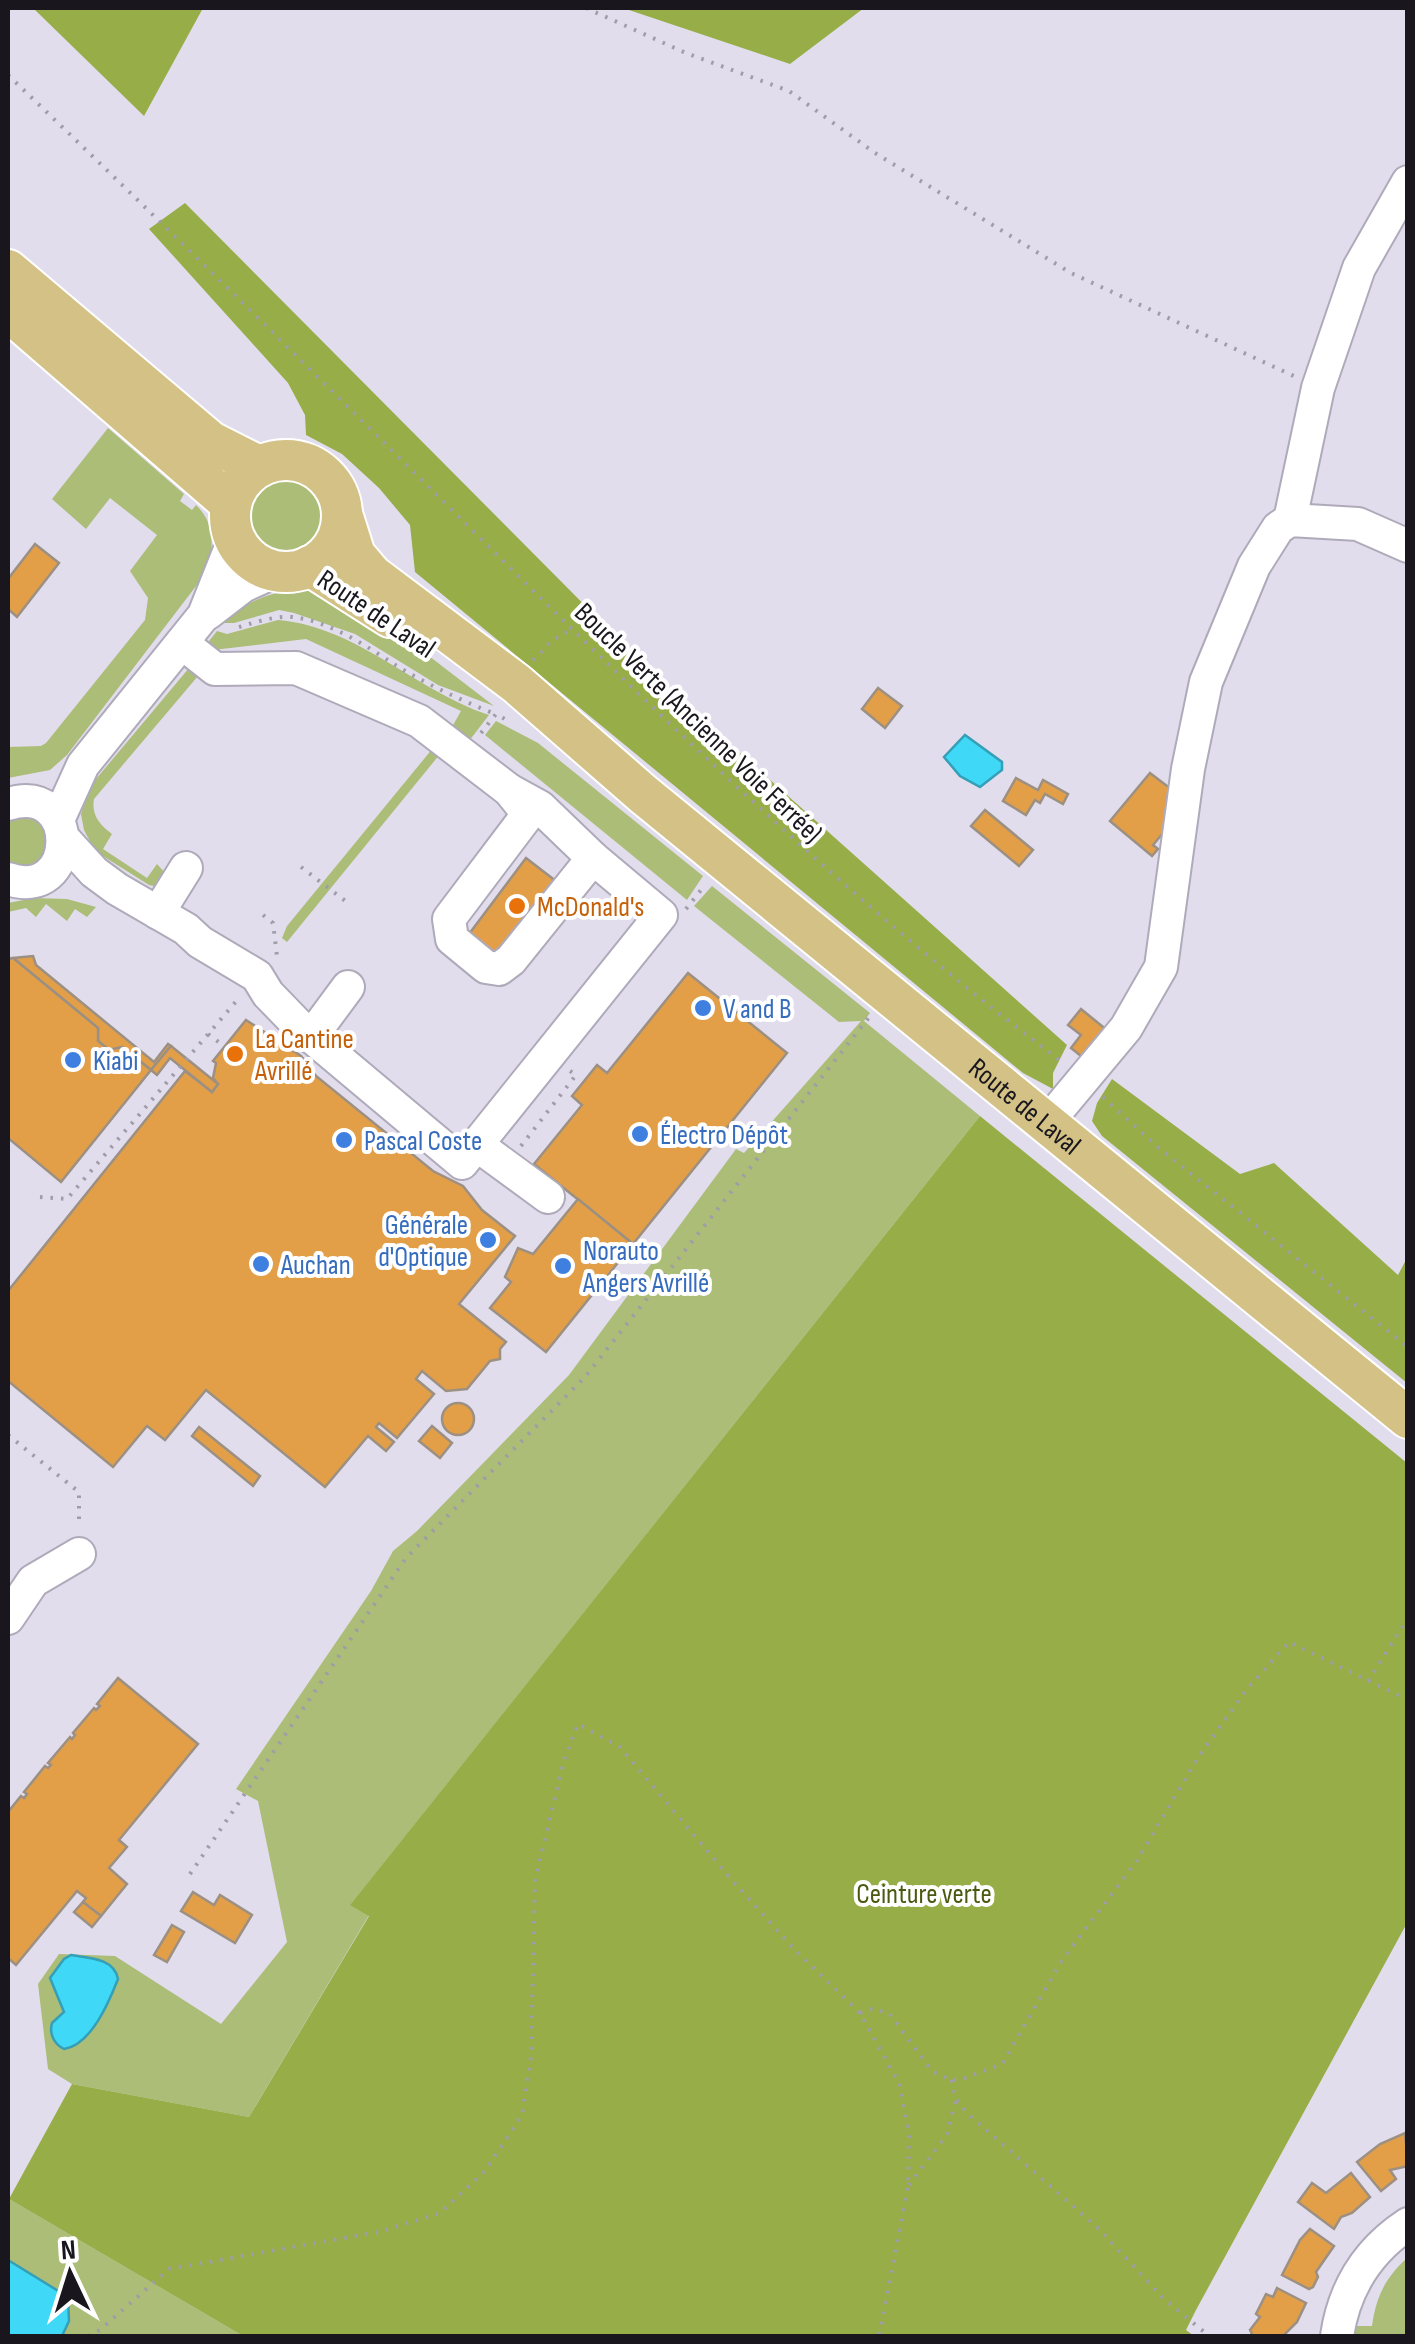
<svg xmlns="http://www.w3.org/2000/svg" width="1415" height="2344" viewBox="0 0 1415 2344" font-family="'Sofia Sans Condensed',sans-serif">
  <rect width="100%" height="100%" fill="#e2dded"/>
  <!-- green -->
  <g fill="#abbd76">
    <path d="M108 428 184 494 180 501 192 510 196 505C216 524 214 548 206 573L67 755 50 770 8 778V747L41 746 46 743 145 620 148 598 130 571 157 535 110 498 86 529 52 499Z"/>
    <circle cx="288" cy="513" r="39"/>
    <path d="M301 589 360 603 494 706 438 685 355 634 294 613 279 610 234 623H221C245 602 269 592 301 589Z"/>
    <path d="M278 620C358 627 414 690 489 715L469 741 452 727 461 711 306 639 213 650 205 646 217 631 227 634Z"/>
    <path d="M189 668 198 673V676L94 799C91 815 100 825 112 834L103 849 147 878 157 864 165 873 158 887 149 885 95 851 84 830 81 814 91 785Z"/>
    <path d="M496 721 538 743 703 876 687 900 485 735Z"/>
    <path d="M433 748 440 754 287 942 282 938 287 926Z"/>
    <path d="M17 811 50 825 45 859 29 867 8 861V816Z"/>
    <path d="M712 886 870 1013 864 1021 980 1116 351 1904 369 1915 249 2117 72 2084 48 2069 38 1984 59 1954 115 1956 221 2024 287 1942 258 1801 236 1789 371 1591 393 1551 417 1531 569 1375 736 1149 744 1153 861 1021 839 1022 694 906Z"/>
    <path d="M34 898 67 899 96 907 87 917 75 909 67 921 46 904 36 917 26 908 8 912V903Z"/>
    <path d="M9 2199 243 2336H8Z"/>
    <path d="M1407 2258V2336H1349L1351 2326H1372C1376 2297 1385 2278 1407 2258Z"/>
  </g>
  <!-- forest -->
  <g fill="#97ad48">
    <path d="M33 8H203L144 116Z"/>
    <path d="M623 8H864L790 64Z"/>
    <path d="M185 203 666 687 1067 1045 1053 1073V1089L1023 1073 415 572 410 525 379 488 342 454 306 435 305 415 288 383 149 229Z"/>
    <path d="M1112 1079 1240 1174 1274 1163 1398 1275 1407 1258V1383L1102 1136 1092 1121 1097 1103Z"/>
    <path d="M980 1116 1407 1463V1923L1196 2310 1186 2330 1194 2336H243L9 2199 72 2084 249 2117 369 1916 350 1905Z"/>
  </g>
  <!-- water -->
  <g fill="#3fd9f7" stroke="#349fb6" stroke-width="2.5">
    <path d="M965 735 1002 762V770L980 787 960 776 944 757Z"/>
    <path d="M71 1955C89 1958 114 1958 118 1979 109 2002 91 2045 64 2049 54 2044 49 2034 52 2023L64 2012 50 1978 64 1959Z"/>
    <path d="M8 2260 68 2297 69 2321 62 2336H8Z"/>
  </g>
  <!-- building -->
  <g fill="#e39f48" stroke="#9c9083" stroke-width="2.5">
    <path d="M35 544 59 563 17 617 8 609V579Z"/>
    <path d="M878 688 902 706 885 728 862 709Z"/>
    <path d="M1150 773 1175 792 1173 821 1153 845 1158 849 1152 856 1110 821Z"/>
    <path d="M1016 778 1038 790 1043 780 1068 794 1063 804 1045 794 1040 803 1035 800 1026 815 1003 801Z"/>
    <path d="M985 810 1033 850 1019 866 971 826Z"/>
    <path d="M526 858 561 885 497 963 466 938Z"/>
    <path d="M33 956 36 965 154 1062 168 1044 171 1046 151 1070 122 1047 109 1050 98 1041V1028L13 958Z"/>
    <path d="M13 958 98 1028V1041L109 1050 122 1047 151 1070 61 1182 8 1138V959Z"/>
    <path d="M688 973 787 1053 633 1244 534 1164 582 1105 572 1096 597 1065 607 1073Z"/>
    <path d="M1081 1009 1108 1031 1086 1060 1071 1048 1081 1035 1068 1025Z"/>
    <path d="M246 1020 301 1056 316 1076 433 1171 463 1186 482 1210 515 1236 459 1304 506 1342 500 1349V1359L490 1361 467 1389 446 1391 422 1371 416 1379 434 1394 397 1438 379 1423 376 1427 394 1442 386 1451 368 1436 325 1487 206 1390 165 1440 147 1426 113 1467 8 1381V1291L185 1071 212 1092 218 1084 213 1078 216 1063 213 1061Z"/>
    <path d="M171 1046 218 1084 212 1092 170 1058 157 1075 151 1070Z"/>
    <path d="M578 1199 633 1244 546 1352 490 1308 511 1282 505 1277 518 1248 533 1254Z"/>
    <circle cx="458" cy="1419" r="16"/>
    <path d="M432 1426 452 1443 440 1458 419 1441Z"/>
    <path d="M199 1427 260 1476 253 1486 192 1436Z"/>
    <path d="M118 1678 198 1744 119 1840 127 1847 109 1868 127 1884 101 1916 83 1902 86 1898 77 1891 16 1965 8 1958V1812L21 1796 24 1798 27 1794 24 1792 45 1766 48 1768 51 1765 48 1763 70 1737 72 1739 75 1735 73 1733 94 1708 96 1710 100 1706 97 1704Z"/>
    <path d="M193 1892 214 1905 220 1895 252 1915 235 1943 181 1911Z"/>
    <path d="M83 1902 101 1916 92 1927 74 1912Z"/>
    <path d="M172 1925 184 1932 167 1962 154 1955Z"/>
    <path d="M1405 2133 1408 2166 1390 2170 1396 2179 1381 2191 1357 2162 1380 2144Z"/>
    <path d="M1351 2173 1370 2197 1352 2213 1341 2217 1334 2229 1298 2202 1312 2183 1326 2193Z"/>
    <path d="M1310 2229 1334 2246 1316 2272 1318 2277 1313 2287 1309 2289 1282 2275 1300 2240Z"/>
    <path d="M1277 2288 1306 2303 1297 2322 1283 2336H1253L1250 2330 1260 2317 1256 2314 1266 2294 1273 2297Z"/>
  </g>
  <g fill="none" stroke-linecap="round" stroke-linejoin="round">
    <!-- minor casing -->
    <g stroke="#afaaba" stroke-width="36">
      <g id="minor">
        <path d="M1290 520 1318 388 1359 268 1408 182"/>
        <path d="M208 613 243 586 276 571"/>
        <path d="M182 643 215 669 296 668 419 721 509 790 526 811V817L449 919 452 939 486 967 499 969 511 960 593 858"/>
        <path d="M8 804C82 781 79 903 8 879"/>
        <path d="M58 820 83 765 204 615 235 537"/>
        <path d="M64 839 94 872 117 889 186 929 200 942 257 976 268 994 301 1028 462 1163 661 915 593 858 540 807 509 790"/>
        <path d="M158 913 186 868"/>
        <path d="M311 1037 348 987"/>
        <path d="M1046 1124 1126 1028 1161 967 1188 769 1206 682 1254 566 1278 528 1290 520 1358 524 1408 546"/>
        <path d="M477 1145 548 1197"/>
        <path d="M8 1618 33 1581 79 1554"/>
        <path d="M1337 2336C1344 2289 1367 2251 1408 2224"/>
      </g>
    </g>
    <!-- major casing -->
    <g stroke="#fff" stroke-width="44">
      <g id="major">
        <path d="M8 270 211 442 259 466"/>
        <path d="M8 311 231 504"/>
        <circle cx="286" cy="516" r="56"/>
        <path id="s1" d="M343 517 355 555 372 575 517 684 643 794 1408 1418"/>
        <path d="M310 566 390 617"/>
      </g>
    </g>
    <!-- path -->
    <g stroke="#a09ca8" stroke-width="4" stroke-dasharray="2.5 8" stroke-linecap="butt">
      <path d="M586 8 686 53 789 91 875 153 1071 273 1296 377"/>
      <path d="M8 75C163 223 315 374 467 525 657 714 848 901 1062 1062"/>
      <path d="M239 627C256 622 274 616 292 617 330 621 366 646 397 666 428 685 461 700 495 714"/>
      <path d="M533 660 553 640 572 629"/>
      <path d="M481 733 496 714 510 722"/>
      <path d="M301 867 348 903"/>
      <path d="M686 909 705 885"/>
      <path d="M263 915 273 923 277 956"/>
      <path d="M208 1034 224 1046"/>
      <path d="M1103 1097 1159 1148 1408 1347"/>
      <path d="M521 1146 576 1075 570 1071"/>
      <path d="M40 1197 67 1199 239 998"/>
      <path d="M8 1435 79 1492V1525"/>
      <path d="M1368 1681 1408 1618"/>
      <path d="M190 1874 406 1558 585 1377 870 1016"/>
      <path d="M860 2013 872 2009 889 2013 932 2071 951 2080 962 2079 1002 2064 1062 1960 1136 1862 1197 1759 1247 1689 1289 1642 1408 1700"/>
      <path d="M951 2080 956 2099 967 2113 1098 2228 1163 2298 1209 2336"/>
      <path d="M909 2185 947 2134 956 2099"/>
      <path d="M88 2336 100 2330 169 2269 378 2232 440 2213 485 2171 522 2115 531 2057 535 1880 564 1760 578 1724 620 1747 725 1872 793 1948 860 2013 899 2083 909 2136 908 2186 879 2336"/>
    </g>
    <!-- minor -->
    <use href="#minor" stroke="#fff" stroke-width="32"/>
    <!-- major -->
    <use href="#major" stroke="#d3c186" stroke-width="40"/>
  </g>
  <!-- markers -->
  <g fill="#e8710a" stroke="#fff" stroke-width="4">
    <circle cx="517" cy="906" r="10"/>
    <circle cx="235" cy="1054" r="10"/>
  </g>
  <g fill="#3f7fe0" stroke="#fff" stroke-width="4">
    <circle cx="703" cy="1008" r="10"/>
    <circle cx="73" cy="1060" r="10"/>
    <circle cx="640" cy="1134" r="10"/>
    <circle cx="344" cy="1140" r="10"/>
    <circle cx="488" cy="1240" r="10"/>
    <circle cx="261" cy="1264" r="10"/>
    <circle cx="563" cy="1266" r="10"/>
  </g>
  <g text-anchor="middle" stroke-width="8" stroke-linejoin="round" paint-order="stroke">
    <!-- street labels -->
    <g font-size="28" fill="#19171d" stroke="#fff">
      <text transform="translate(377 613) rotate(34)" y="10">Route de Laval</text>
      <text transform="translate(699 722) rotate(44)" y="10">Boucle Verte (Ancienne Voie Ferrée)</text>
      <text dy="10" stroke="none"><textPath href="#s1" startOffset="908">Route de Laval</textPath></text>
    </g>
    <!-- food labels -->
    <g font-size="28" fill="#c56008" stroke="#fff" text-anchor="start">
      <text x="537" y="916">McDonald's</text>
      <text x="255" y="1048">La Cantine<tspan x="255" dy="32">Avrillé</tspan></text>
    </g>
    <!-- shop labels -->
    <g font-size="28" fill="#366cbe" stroke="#fff" text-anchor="start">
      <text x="723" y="1018">V and B</text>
      <text x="93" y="1070">Kiabi</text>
      <text x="660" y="1144">Électro Dépôt</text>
      <text x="364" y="1150">Pascal Coste</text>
      <text x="468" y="1234" text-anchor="end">Générale<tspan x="468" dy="32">d'Optique</tspan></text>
      <text x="583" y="1260">Norauto<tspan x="583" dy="32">Angers Avrillé</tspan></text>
      <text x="281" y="1274">Auchan</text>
    </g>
    <!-- park labels -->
    <g font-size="28" fill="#4b5910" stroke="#fff">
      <text x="924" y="1903">Ceinture verte</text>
    </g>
  </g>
  <!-- border -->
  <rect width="1415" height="2344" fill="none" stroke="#19171d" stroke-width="20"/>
  <!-- north arrow -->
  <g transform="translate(70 2274) rotate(356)" stroke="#ffffff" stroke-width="8" paint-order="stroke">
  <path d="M0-8L18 38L0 25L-18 38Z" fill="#19171d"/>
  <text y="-15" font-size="28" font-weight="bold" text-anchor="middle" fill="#19171d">N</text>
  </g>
</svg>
